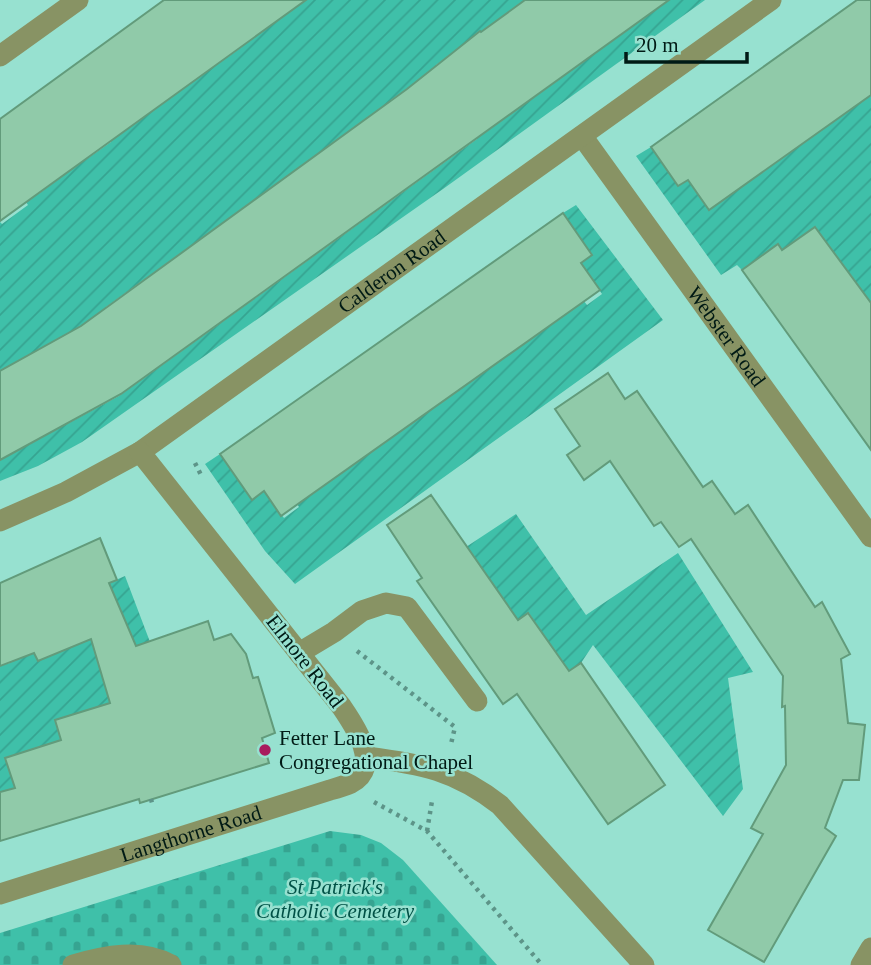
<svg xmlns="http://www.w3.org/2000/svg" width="871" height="965" viewBox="0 0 871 965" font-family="Georgia,serif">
  <defs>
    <pattern id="cemetery-stones" width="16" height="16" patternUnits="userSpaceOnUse" patternTransform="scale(1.75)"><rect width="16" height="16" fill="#3fc0a9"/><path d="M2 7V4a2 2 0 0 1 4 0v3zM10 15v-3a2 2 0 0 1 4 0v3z" fill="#36a491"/></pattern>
    <pattern id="garden-furrows" width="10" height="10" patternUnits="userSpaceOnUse" patternTransform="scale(1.75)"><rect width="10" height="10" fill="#3fc0a9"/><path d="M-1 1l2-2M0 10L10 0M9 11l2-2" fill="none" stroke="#36a491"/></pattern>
  </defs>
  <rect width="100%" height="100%" fill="#97e1d0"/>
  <!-- cemetery -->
  <path fill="url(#cemetery-stones)" d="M330 831 361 835 381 843 403 860 497 965H0V933Z"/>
  <!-- garden -->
  <g fill="url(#garden-furrows)">
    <path d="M305 0H525L481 32 449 68 443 60 436 65 486 132 640 21 636 0 648 15 669 0H705L443 189 82 442 38 466 0 481V460L119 396 477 139 453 104 421 79 391 100 413 131 373 114 247 205 269 234 228 219 106 307 127 336 86 322 72 333 73 373 54 341 24 358 0 379V222L2 224 28 205 3 171 14 163 37 195 67 173 44 142 61 130 84 161 111 142 89 110 131 126 208 71 206 26 228 57 243 46 220 15Z"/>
    <path d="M871 95V303L851 275 816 300 840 262 815 227 782 250 778 244 742 270 737 265 721 275 636 156 651 147 678 186 688 180 709 210Z"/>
    <path d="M576 205 663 320 295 584 265 551 205 464 220 454 252 499 264 491 284 518 299 507 297 504 583 300 587 305 602 294 581 263 592 255 563 213Z"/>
    <path d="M516 514 586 615 678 553 753 672 728 678 743 789 723 816 593 645 581 663 559 679 535 644 545 637 529 613 518 620 466 547Z"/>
    <path d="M125 576 158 663 129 766 75 714 55 720 70 772 39 747 6 758 15 788 0 793V666L10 663 7 654 20 623 38 661 125 622 109 583Z"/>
  </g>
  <!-- building -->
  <g fill="#90caa9" stroke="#629b7b" stroke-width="2">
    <path d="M164 0H306L0 221V119Z"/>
    <path d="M525 0H669L121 394 0 460V371L81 326 407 89 480 31 481 32Z"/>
    <path d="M857 0H871V95L709 210 688 180 678 186 651 147Z"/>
    <path d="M563 213 592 255 581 263 600 290 281 516 264 491 252 500 220 454Z"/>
    <path d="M815 227 871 303V450L742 270 778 244 782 250Z"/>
    <path d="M608 373 625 399 637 391 703 487 712 481 735 514 748 505 815 607 822 602 850 654 841 659 848 723 865 725 859 780H843L825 828 836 836 764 962 708 930 763 834 751 828 786 765 785 706 782 707 783 676 691 539 679 547 661 522 654 526 610 461 584 480 567 455 580 446 555 409Z"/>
    <path d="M431 495 518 620 528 613 569 671 581 663 665 785 608 824 517 694 503 704 417 581 422 578 387 525Z"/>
    <path d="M100 538 117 580 109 583 136 646 208 621 214 640 231 634 246 654 253 678 258 677 275 733 262 738 269 763 140 803 139 799 0 841V792L15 788 5 758 61 740 55 720 110 703 91 639 38 661 34 653 0 666V583Z"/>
  </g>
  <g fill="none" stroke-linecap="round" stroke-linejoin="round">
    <!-- path -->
    <g stroke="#5d9488" stroke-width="4.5" stroke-dasharray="3.5 5" stroke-linecap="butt">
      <path d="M195 463 201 475"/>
      <path d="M357 651 455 727 451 744"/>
      <path d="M151 799 152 803"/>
      <path d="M374 802 427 831 542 965"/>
      <path d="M427 831 432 801"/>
    </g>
    <!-- minor -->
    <g stroke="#889364" stroke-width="21">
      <path d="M0 56 78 0"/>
      <path id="s1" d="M582 136 871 537"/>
      <path id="s2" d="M0 521 66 492 140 452 771 0"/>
      <path d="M299 653 334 632 362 611 386 603 407 607 477 701"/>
      <path d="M366 757C422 764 455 770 500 805L644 965"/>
      <path id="s3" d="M0 894 330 790C337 788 344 786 351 783 383 766 354 725 341 706L140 452"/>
      <path d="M73 965C104 956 141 948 171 965"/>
      <path d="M861 965 871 948"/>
    </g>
  </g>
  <!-- markers -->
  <circle fill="#a81b5d" stroke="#97e1d0" stroke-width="2.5" cx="265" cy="750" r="7"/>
  <g text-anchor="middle" stroke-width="5" stroke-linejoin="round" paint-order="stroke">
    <!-- street labels -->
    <g font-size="21" fill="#001a15" stroke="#97e1d0">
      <text dy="7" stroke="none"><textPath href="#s2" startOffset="466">Calderon Road</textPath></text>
      <text dy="7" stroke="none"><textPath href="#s1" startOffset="247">Webster Road</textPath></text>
      <text transform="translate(305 661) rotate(52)" y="7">Elmore Road</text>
      <text dy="7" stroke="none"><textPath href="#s3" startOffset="200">Langthorne Road</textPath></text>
    </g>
    <!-- poi labels -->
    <g font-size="21" fill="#001a15" stroke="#97e1d0" text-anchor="start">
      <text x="279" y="745">Fetter Lane<tspan x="279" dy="24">Congregational Chapel</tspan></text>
    </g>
    <!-- park labels -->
    <g font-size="21" font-style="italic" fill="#005146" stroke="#97e1d0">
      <text x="335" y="894">St Patrick's<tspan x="335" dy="24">Catholic Cemetery</tspan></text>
    </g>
  </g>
  <!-- scale -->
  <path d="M626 52v10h121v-10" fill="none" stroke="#001a15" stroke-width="3.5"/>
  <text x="636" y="52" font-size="21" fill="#001a15" stroke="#97e1d0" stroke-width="5" paint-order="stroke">20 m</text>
</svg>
